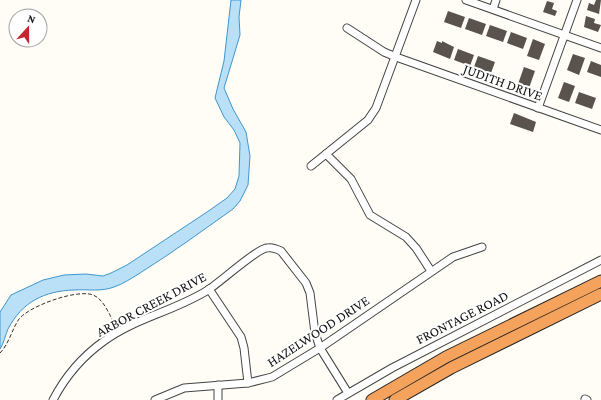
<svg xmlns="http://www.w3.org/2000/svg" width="601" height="400" viewBox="0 0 601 400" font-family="'Crimson Pro',serif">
  <rect width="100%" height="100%" fill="#fffdf5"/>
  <!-- water -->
  <path fill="#b9e0f7" stroke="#3f96cf" d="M231 0H241L239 17 240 35 224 88 233 109 246 132 250 156 248 185 240 201 233 209C202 231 172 253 140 273 132 278 123 284 114 287 101 292 88 289 74 290 44 291 22 302 8 329 5 336 4 343 0 349V312L11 295 43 280 64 275 86 274 103 276 111 273 127 265 207 212 227 198 235 189 239 176 240 143 234 130 224 117 215 98 224 61Z"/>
  <!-- building -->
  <g fill="#5a524d">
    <path d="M596 0H601L599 14 587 10 589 3 594 5Z"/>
    <path d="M547 1 554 3 552 9 557 11 555 16 543 12Z"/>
    <path d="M448 11 465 17 461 28 444 22Z"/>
    <path d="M586 16 595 19 594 23 601 25 598 32 584 27Z"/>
    <path d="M469 18 486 24 482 35 465 29Z"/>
    <path d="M490 25 507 31 503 42 486 36Z"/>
    <path d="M511 32 527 38 523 49 507 43Z"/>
    <path d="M533 39 545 44 539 60 527 56Z"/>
    <path d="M437 41 442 43V41L454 47 450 59 433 52Z"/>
    <path d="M458 49 474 55 470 66 454 60Z"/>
    <path d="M573 54 585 58 579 75 567 70Z"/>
    <path d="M478 56 495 62 491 73 474 67Z"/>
    <path d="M591 61 601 65V77L587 72Z"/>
    <path d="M524 67 535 71 529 88 518 84Z"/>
    <path d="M564 82 575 86 569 102 558 98Z"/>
    <path d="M579 92 596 98 592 109 575 103Z"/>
    <path d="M514 113 536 122 533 132 510 124Z"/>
  </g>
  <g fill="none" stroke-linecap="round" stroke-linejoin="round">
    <!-- minor casing -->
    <g stroke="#444" stroke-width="9">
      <g id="minor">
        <path d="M466 0 601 48"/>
        <path d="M493 9 496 0"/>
        <path d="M347 28 384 52 396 57 601 130"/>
        <path d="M538 108 577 0"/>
        <path d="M326 154 351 179 370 215 406 237 416 248 431 271"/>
        <path d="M311 166 368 120 376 108 416 0"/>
        <path d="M209 289 241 337 244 348 248 383"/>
        <path d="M218 385V400"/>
        <path d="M585 399 587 400"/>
        <path d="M53 400C65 377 83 356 104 341 135 318 175 311 208 290 219 283 258 248 267 248 271 247 277 249 281 251L306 283 310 293 315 333 320 348 348 393"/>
        <path d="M155 400 184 388 248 383 272 377 320 348 453 257 482 247"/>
        <path d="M337 400 392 368 601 260"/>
      </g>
    </g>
    <!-- highway casing -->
    <g stroke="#222" stroke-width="13">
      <g id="highway">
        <path d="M372 400 446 357 601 281"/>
        <path d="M395 400 451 368 601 294"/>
      </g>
    </g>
    <!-- path -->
    <path stroke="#333" stroke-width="1" stroke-dasharray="4 2" stroke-linecap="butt" d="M0 353C9 344 12 329 19 319 29 306 81 287 95 296 105 301 110 317 116 326"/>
    <!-- minor -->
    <use href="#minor" stroke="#fff" stroke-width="7"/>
    <!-- highway -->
    <use href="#highway" stroke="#f5a25d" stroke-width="11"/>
  </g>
  <g text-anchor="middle" stroke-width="4" stroke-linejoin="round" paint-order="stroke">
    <!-- street labels -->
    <g font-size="14" fill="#111" stroke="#fff">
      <text transform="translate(503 82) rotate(20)" y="5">JUDITH DRIVE</text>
      <text transform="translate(151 304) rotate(-28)" y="5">ARBOR CREEK DRIVE</text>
      <text transform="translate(462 317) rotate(-27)" y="5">FRONTAGE ROAD</text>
      <text transform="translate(318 331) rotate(-33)" y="5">HAZELWOOD DRIVE</text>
    </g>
  </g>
  <!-- north arrow -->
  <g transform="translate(28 28) rotate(21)"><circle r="19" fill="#ffffff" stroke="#a0a0a0"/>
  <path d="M0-3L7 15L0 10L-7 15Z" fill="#c4262e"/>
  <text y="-6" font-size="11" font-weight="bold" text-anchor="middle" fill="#111111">N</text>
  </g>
</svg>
